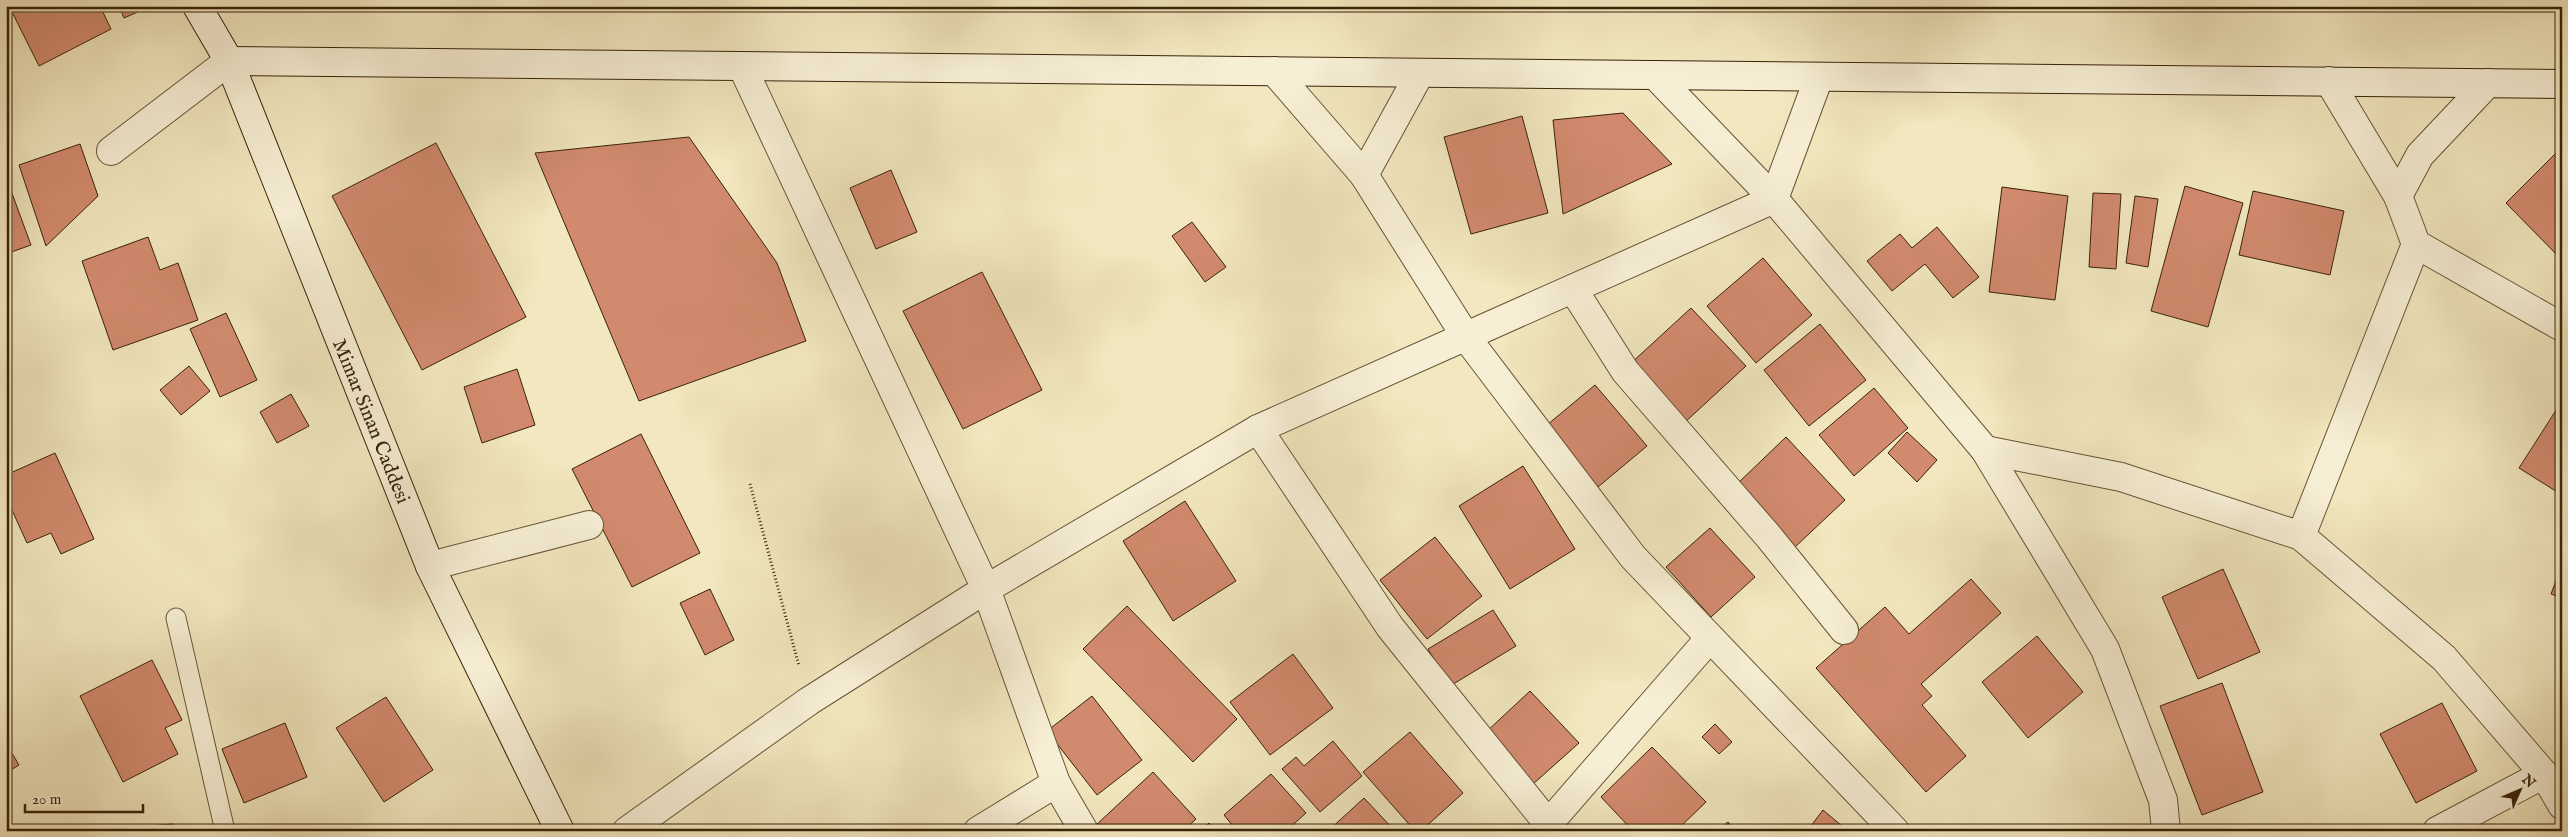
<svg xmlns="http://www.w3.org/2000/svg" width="2568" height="837" viewBox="0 0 2568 837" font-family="'IM FELL English',serif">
  <rect width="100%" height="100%" fill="#f2e7be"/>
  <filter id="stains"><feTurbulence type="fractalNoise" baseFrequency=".004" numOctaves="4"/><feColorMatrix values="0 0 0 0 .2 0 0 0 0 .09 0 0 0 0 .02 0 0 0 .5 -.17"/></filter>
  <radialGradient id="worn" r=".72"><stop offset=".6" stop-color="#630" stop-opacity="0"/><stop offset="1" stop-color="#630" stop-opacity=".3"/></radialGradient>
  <!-- building -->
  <g fill="#d28a6e" stroke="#392309">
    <path d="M9 6H100L111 29 39 66Z"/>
    <path d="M119 6H149V7L124 18Z"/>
    <path d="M1623 113 1672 164 1563 214 1553 120Z"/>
    <path d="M1522 116 1548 213 1471 234 1444 137Z"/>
    <path d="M689 137 777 263 806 341 639 401 535 153Z"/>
    <path d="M436 143 526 317 422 370 332 196Z"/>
    <path d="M80 144 98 196 46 246 19 165Z"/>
    <path d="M2556 153 2562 159V260L2506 203Z"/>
    <path d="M891 170 917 232 876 249 850 188Z"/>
    <path d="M6 177 31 245 6 254Z"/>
    <path d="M2185 186 2243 203 2208 327 2151 311Z"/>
    <path d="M2002 187 2068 196 2055 300 1989 292Z"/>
    <path d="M2253 191 2344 211 2330 275 2239 255Z"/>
    <path d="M2093 193 2121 194 2116 269 2089 267Z"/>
    <path d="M2135 196 2158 199 2148 267 2126 263Z"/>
    <path d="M1192 222 1226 267 1205 282 1172 236Z"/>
    <path d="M1937 227 1979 277 1953 298 1925 264 1892 291 1867 261 1900 234 1912 248Z"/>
    <path d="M148 237 160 270 178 263 198 320 113 350 82 261Z"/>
    <path d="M1763 258 1812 315 1756 363 1707 306Z"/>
    <path d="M982 272 1042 390 963 429 903 311Z"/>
    <path d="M1691 308 1746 366 1683 424 1629 365Z"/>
    <path d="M226 313 257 380 220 397 190 329Z"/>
    <path d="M1820 324 1866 380 1809 426 1764 370Z"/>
    <path d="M189 366 210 391 181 415 160 390Z"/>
    <path d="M517 369 535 425 482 443 464 387Z"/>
    <path d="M1595 385 1647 446 1598 487 1547 425Z"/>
    <path d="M1874 388 1908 428 1854 476 1819 435Z"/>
    <path d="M291 394 309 426 277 443 260 412Z"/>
    <path d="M2560 404 2562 406V495L2519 468Z"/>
    <path d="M1907 432 1937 460 1917 482 1888 453Z"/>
    <path d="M641 434 700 553 632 587 572 469Z"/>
    <path d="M1786 437 1845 500 1795 547 1736 485Z"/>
    <path d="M55 453 94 539 61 554 51 533 27 543 6 497V475Z"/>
    <path d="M1523 466 1575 549 1510 589 1459 506Z"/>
    <path d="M1185 501 1236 581 1173 621 1123 541Z"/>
    <path d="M1710 528 1755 577 1711 617 1666 567Z"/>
    <path d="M1435 537 1482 596 1427 639 1380 580Z"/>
    <path d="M2562 565V598L2551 594Z"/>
    <path d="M2223 569 2260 652 2198 679 2162 597Z"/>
    <path d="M1971 579 2001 613 1921 684 1932 696 1922 705 1966 756 1926 792 1816 668 1885 607 1909 634Z"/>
    <path d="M710 589 734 640 705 655 680 603Z"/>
    <path d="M1127 606 1237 719 1193 762 1083 649Z"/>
    <path d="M1493 610 1516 646 1450 686 1428 649Z"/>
    <path d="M2037 636 2083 692 2028 738 1982 682Z"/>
    <path d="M1293 654 1333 708 1270 755 1230 702Z"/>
    <path d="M152 660 182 720 165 728 178 754 123 782 80 696Z"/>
    <path d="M2222 683 2263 792 2202 815 2160 706Z"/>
    <path d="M1530 691 1579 743 1532 785 1484 734Z"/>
    <path d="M1092 696 1142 760 1097 795 1047 731Z"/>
    <path d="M386 697 433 770 384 802 336 728Z"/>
    <path d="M2442 703 2477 771 2416 803 2380 734Z"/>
    <path d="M285 723 307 777 244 803 222 749Z"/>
    <path d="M1715 724 1732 742 1719 754 1702 737Z"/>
    <path d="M1410 732 1463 793 1421 831H1415L1363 772Z"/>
    <path d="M1333 741 1362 776 1320 812 1282 769 1296 757 1304 766Z"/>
    <path d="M6 743 19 765 6 773Z"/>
    <path d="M1652 747 1706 802 1676 831H1633L1601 797Z"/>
    <path d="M1153 772 1196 819 1183 831H1100L1095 826Z"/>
    <path d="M1271 774 1306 813 1286 831H1237L1224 815Z"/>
    <path d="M1364 798 1395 831H1328Z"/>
    <path d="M1823 810 1842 826 1839 831H1807Z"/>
    <path d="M1728 822 1735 831H1717Z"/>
    <path d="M1209 823 1217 831H1200Z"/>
    <path d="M173 824 174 831H104V829Z"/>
  </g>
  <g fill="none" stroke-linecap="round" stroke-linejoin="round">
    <!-- lane casing -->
    <g stroke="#675436" stroke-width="21">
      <path id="lane" d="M176 618 225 831"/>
    </g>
    <!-- street casing -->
    <g stroke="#675436" stroke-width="30">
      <g id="street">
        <path d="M742 66 986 589 1056 783 1084 831"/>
        <path d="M1274 71 1364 175 1466 337 1633 557 1895 831"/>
        <path d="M1655 75 1774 199 1985 450 2105 649 2163 800 2166 831"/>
        <path d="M2329 81 2398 196 2416 244 2562 327"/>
        <path d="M111 151 229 61"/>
        <path d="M1364 175 1420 73"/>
        <path d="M2398 196 2420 155 2488 83"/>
        <path d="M1573 289 1625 371 1769 537 1844 630"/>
        <path d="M1258 429 1390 627 1554 831"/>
        <path d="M1985 450 2121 477 2301 536 2444 658 2544 774 2562 805"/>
        <path d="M2301 536 2416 244"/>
        <path d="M430 566 589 525"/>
        <path d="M627 831 809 701 986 589 1258 429 1774 199 1819 77"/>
        <path d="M978 831 1056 783"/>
        <path d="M1542 831 1709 639"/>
        <path d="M2437 831 2544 774"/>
      </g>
    </g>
    <!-- secondary casing -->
    <g stroke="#392309" stroke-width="30">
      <g id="secondary">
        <path d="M197 6 229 61 430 566 560 831"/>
        <path d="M229 61 2562 84"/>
      </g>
    </g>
    <!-- path -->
    <path stroke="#392309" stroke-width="3" stroke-dasharray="1 2.5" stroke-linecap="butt" d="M750 484 799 666"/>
    <!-- lane -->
    <use href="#lane" stroke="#f7efd5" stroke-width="19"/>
    <!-- street -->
    <use href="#street" stroke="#f7efd5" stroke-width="28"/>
    <!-- secondary -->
    <use href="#secondary" stroke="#f7efd5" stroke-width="28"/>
  </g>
  <g text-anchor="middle" stroke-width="4" stroke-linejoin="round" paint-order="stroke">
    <!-- street labels -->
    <g font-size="20" fill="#392309" stroke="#f7efd5">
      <text transform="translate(372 421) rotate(68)" y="7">Mimar Sinan Caddesi</text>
    </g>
  </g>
  <!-- margin -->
  <rect width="2568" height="837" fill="none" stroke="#f2e7be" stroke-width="25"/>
  <rect x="8" y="8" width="2553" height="822" fill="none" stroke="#392309" stroke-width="2.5"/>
  <rect x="12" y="12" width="2543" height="812" fill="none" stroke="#392309"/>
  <!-- north arrow -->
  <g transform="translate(2520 790) rotate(45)" stroke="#f7efd5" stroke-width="4" paint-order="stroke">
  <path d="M0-4L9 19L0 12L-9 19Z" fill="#392309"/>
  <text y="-8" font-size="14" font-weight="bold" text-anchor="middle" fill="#392309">N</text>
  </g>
  <!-- scale -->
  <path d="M25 804v8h118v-8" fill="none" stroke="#392309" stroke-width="2.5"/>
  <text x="32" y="804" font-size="15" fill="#392309" stroke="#f7efd5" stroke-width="4" paint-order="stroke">20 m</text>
  <rect width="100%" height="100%" filter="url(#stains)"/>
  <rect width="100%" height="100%" fill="url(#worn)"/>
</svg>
